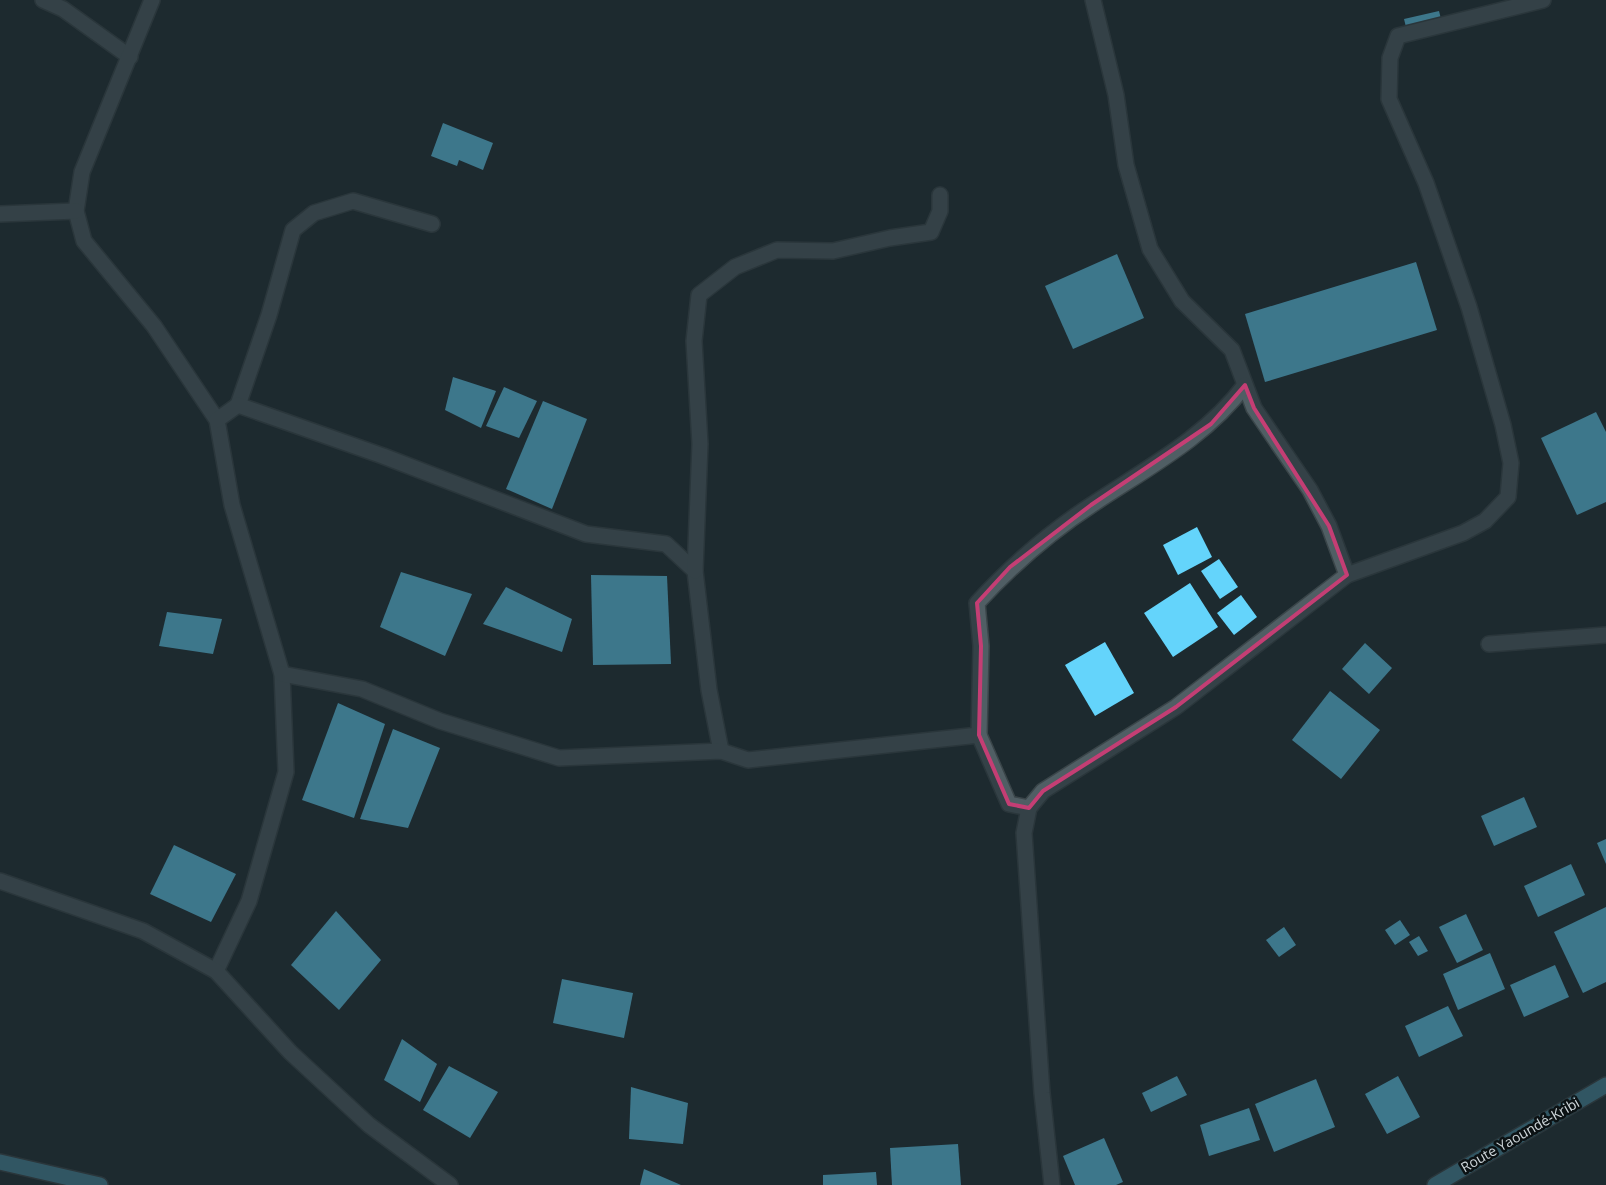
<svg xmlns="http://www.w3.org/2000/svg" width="1606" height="1185" viewBox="0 0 1606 1185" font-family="'Open Sans',sans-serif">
  <rect width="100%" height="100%" fill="#1d2a2f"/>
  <!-- building -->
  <g fill="#64d4fb">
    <path d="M1439 11 1443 27 1408 35 1404 19Z"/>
    <path d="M443 123 493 143 483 170 459 160 457 166 431 156Z"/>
    <path d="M1117 254 1144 318 1073 349 1045 286Z"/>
    <path d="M1416 262 1437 330 1265 382 1245 314Z"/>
    <path d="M453 377 496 391 481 428 445 410Z"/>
    <path d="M504 387 537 401 519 438 486 426Z"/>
    <path d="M543 401 587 419 552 509 506 489Z"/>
    <path d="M1596 412 1606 432V502L1577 515 1541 438Z"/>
    <path d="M1197 527 1212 557 1178 575 1163 545Z"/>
    <path d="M1219 559 1238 587 1220 599 1201 571Z"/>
    <path d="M401 572 472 594 445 656 380 627Z"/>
    <path d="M591 575 667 576 671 664 593 665Z"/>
    <path d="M1190 583 1218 627 1173 657 1144 613Z"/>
    <path d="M506 587 572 619 562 652 483 624Z"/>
    <path d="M1241 595 1257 617 1234 635 1217 613Z"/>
    <path d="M167 612 222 619 213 654 159 646Z"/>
    <path d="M1105 642 1134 693 1095 716 1065 665Z"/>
    <path d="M1365 643 1392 668 1369 694 1342 669Z"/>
    <path d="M1330 691 1380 730 1341 779 1292 740Z"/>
    <path d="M338 703 385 724 354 818 302 800Z"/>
    <path d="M393 729 440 748 408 828 360 819Z"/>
    <path d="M1524 797 1537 827 1494 846 1481 816Z"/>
    <path d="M1606 839V864L1597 843Z"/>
    <path d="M174 845 236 874 211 922 150 894Z"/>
    <path d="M1571 864 1585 895 1538 917 1524 886Z"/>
    <path d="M1606 907V982L1583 993 1554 932Z"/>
    <path d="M336 911 381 960 339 1010 291 965Z"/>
    <path d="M1466 914 1483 950 1457 963 1439 927Z"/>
    <path d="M1400 920 1410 935 1395 945 1385 930Z"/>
    <path d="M1284 927 1296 945 1279 957 1266 940Z"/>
    <path d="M1419 936 1428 951 1418 956 1409 942Z"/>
    <path d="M1490 953 1505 989 1458 1010 1443 974Z"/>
    <path d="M1555 965 1569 997 1524 1017 1510 985Z"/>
    <path d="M562 979 633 993 624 1038 553 1023Z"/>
    <path d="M1448 1006 1463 1036 1419 1057 1405 1026Z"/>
    <path d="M402 1039 437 1064 420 1102 384 1080Z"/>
    <path d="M449 1066 498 1092 470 1138 423 1110Z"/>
    <path d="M1177 1076 1187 1095 1151 1112 1142 1093Z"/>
    <path d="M1398 1076 1420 1117 1387 1134 1365 1094Z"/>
    <path d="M1316 1079 1335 1127 1274 1152 1255 1104Z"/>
    <path d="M631 1087 688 1103 683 1144 629 1139Z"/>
    <path d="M1249 1108 1260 1140 1209 1156 1200 1125Z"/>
    <path d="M1104 1138 1123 1182 1116 1185H1075L1063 1156Z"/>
    <path d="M958 1144 961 1185H892L890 1148Z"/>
    <path d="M644 1169 681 1185H640Z"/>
    <path d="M876 1172 877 1185H823V1175Z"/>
  </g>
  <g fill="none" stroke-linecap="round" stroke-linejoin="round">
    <!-- minor casing -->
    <g stroke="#3a4549" stroke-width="18">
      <g id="minor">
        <path d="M43 0 63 9 130 57"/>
        <path d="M152 0 82 172 76 211 84 241 154 326 217 420 232 505 282 674 286 772 249 901 216 971"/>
        <path d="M1093 0 1116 95 1126 165 1150 249 1182 301 1232 350 1254 408 1310 490 1329 526 1347 575"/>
        <path d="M0 214 76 211"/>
        <path d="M238 405 269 315 293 230 314 213 353 201 432 224"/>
        <path d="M217 420 238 405 383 456 586 534 666 544 695 571 709 690 721 751"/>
        <path d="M695 571 700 444 694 341 699 295 735 267 777 250 833 251 890 238 931 232 940 211V195"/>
        <path d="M1489 644 1606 635"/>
        <path d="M282 674 362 689 440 721 559 758 721 751 748 760 979 735 1009 804 1029 808"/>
        <path d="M979 735 981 646 977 603C1011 566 1050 532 1093 504 1147 468 1205 438 1245 385"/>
        <path d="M0 881 143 931 216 971 290 1052 369 1125 450 1185"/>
        <path d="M1052 1185 1042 1093 1024 833 1029 808 1043 791 1176 707 1347 575 1463 533 1485 521 1508 497 1511 463 1503 425 1469 307 1426 183 1389 99 1390 58 1398 36 1543 0"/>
      </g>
    </g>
    <!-- major casing -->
    <g stroke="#3a4549" stroke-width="18">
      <g id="major">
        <path d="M0 1162 100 1185"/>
        <path d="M1435 1185 1606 1085"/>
      </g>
    </g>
    <!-- minor -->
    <use href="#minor" stroke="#505e64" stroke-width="15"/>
    <!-- major -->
    <use href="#major" stroke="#4a8ca3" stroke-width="15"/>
  </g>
  <!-- marked area -->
  <path d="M0 0H1606V1185H0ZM1245 385 1254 408 1329 526 1347 575 1176 707 1043 791 1029 808 1009 804 979 735 981 646 977 603 1010 567 1091 505 1211 424Z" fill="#1d2a2f" fill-opacity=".55" fill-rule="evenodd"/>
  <path fill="none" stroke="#c43e74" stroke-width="4" stroke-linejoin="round" d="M1245 385 1254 408 1329 526 1347 575 1176 707 1043 791 1029 808 1009 804 979 735 981 646 977 603 1010 567 1091 505 1211 424Z"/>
  <g text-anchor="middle" stroke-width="5" stroke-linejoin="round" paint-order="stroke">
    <!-- street labels -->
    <g font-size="14" fill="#cdd5d9" stroke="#0c1214">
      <text transform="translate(1520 1135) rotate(-30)" y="5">Route Yaoundé-Kribi</text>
    </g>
  </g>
</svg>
